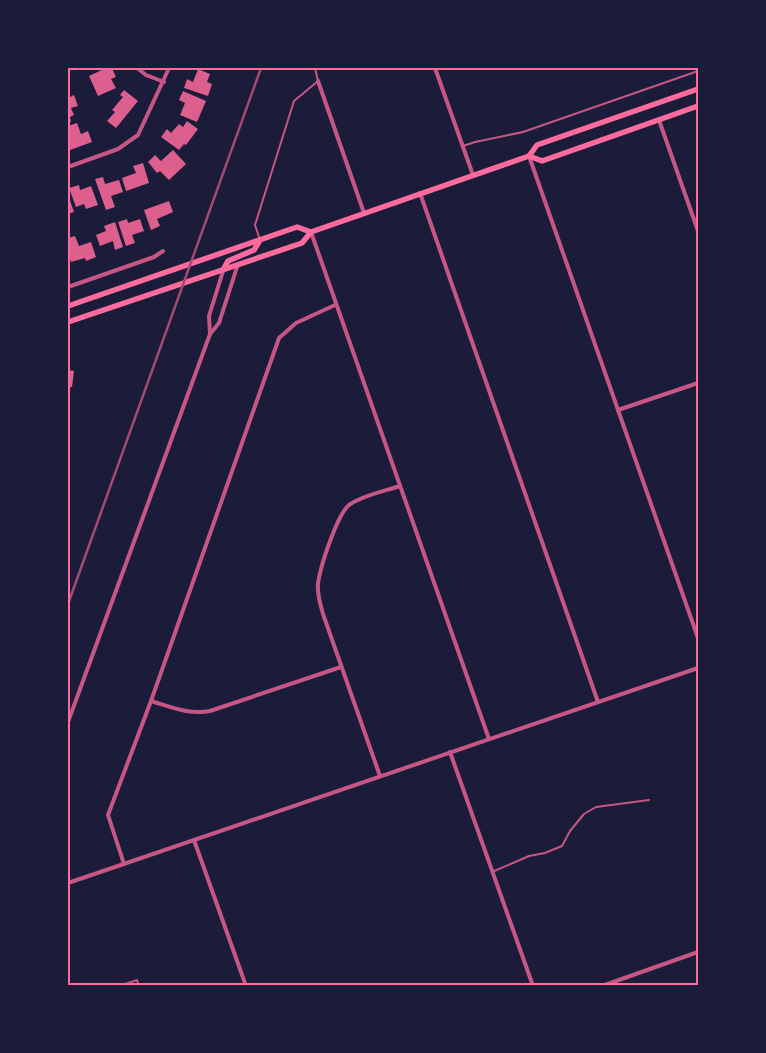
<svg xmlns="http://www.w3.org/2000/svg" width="766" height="1053" viewBox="0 0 766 1053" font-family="'Noto Serif',serif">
  <rect width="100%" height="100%" fill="#1b1b3a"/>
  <!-- building -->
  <g fill="#dd5f8e">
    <path d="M106 68H112L116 77 111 79 116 88 98 96 89 76Z"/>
    <path d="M198 69 210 74 207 82 212 84 208 96 184 88 187 79 193 82Z"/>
    <path d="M124 90 138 101 116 128 107 121 115 112 112 110 123 97 120 95Z"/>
    <path d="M183 91 206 101 197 122 180 115 185 103 179 100Z"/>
    <path d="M74 95 78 106 71 108 74 115 70 117 71 122 68 123V98Z"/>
    <path d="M187 121 198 129 186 145 184 144 179 150 161 137 167 129 171 133 179 124 183 127Z"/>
    <path d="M77 123 81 134 88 131 92 142 70 150 68 144V126Z"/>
    <path d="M173 150 186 164 169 180 160 171 157 173 148 162 155 155 161 161Z"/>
    <path d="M143 163 149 183 126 191 122 178 136 173 133 166Z"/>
    <path d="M103 177 105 184 119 180 123 192 111 196 115 207 106 210 95 179Z"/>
    <path d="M79 185 80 190 91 186 98 205 86 209 84 204 76 207 69 188Z"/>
    <path d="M68 195 74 212 68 214Z"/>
    <path d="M169 201 173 212 157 219 160 226 151 230 144 210Z"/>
    <path d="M127 219 128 223 140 219 144 231 132 235 135 243 126 246 118 222Z"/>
    <path d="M115 222 123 247 115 250 113 241 100 246 96 235 106 231 104 226Z"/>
    <path d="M75 236 79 246 91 242 96 257 86 261 85 258 71 262 68 251V238Z"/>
    <path d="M68 370 74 371 72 387H68Z"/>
  </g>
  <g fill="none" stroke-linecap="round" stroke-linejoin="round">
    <!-- service -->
    <g stroke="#c65784" stroke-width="2">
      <path d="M463 146 475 142 523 132 698 71"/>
      <path d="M259 237 255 225 294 101 318 81 315 68"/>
      <path d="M492 872 529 856 545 853 562 846 570 831 584 814 596 807 649 800"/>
      <path d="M119 986 137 980 139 986"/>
    </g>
    <!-- minor -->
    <g stroke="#c65784" stroke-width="4">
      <path d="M137 68 146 75 164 82"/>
      <path d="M435 68 473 175"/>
      <path d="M318 81 364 213"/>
      <path d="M659 120 698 231"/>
      <path d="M529 156 698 638"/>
      <path d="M68 167 118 149 138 135 169 68"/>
      <path d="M420 193 598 702"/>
      <path d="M311 232 489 739"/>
      <path d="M68 287 154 257 163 251"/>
      <path d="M210 334 209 316 224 268"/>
      <path d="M618 410 698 383"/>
      <path d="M151 701C171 707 189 715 210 711L341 667"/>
      <path d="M68 722 210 334 219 323 238 264"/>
      <path d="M450 752 533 986"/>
      <path d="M380 776 323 614C320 604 317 594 318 584 320 567 337 515 349 505 363 495 385 491 400 486"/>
      <path d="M194 840 246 986"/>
      <path d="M124 864 108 815 151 701 279 338 296 323 335 305"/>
      <path d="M68 883 698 668"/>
      <path d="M602 986 698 952"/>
    </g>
    <!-- secondary -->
    <g stroke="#ff6b9d" stroke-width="5.5">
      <path d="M529 156 542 161 698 106"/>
      <path d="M224 268 228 261 254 250 260 240"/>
      <path d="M68 306 297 227 311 232"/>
      <path d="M68 322 302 243 311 232 529 156 537 145 698 89"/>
    </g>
    <!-- rail -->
    <path stroke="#a44b75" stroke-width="2.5" d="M68 604 261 68"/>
  </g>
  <!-- border -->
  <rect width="766" height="1053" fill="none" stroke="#1b1b3a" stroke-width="138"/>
  <rect x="69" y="69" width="628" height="915" fill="none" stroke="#ff6b9d" stroke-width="2"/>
</svg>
